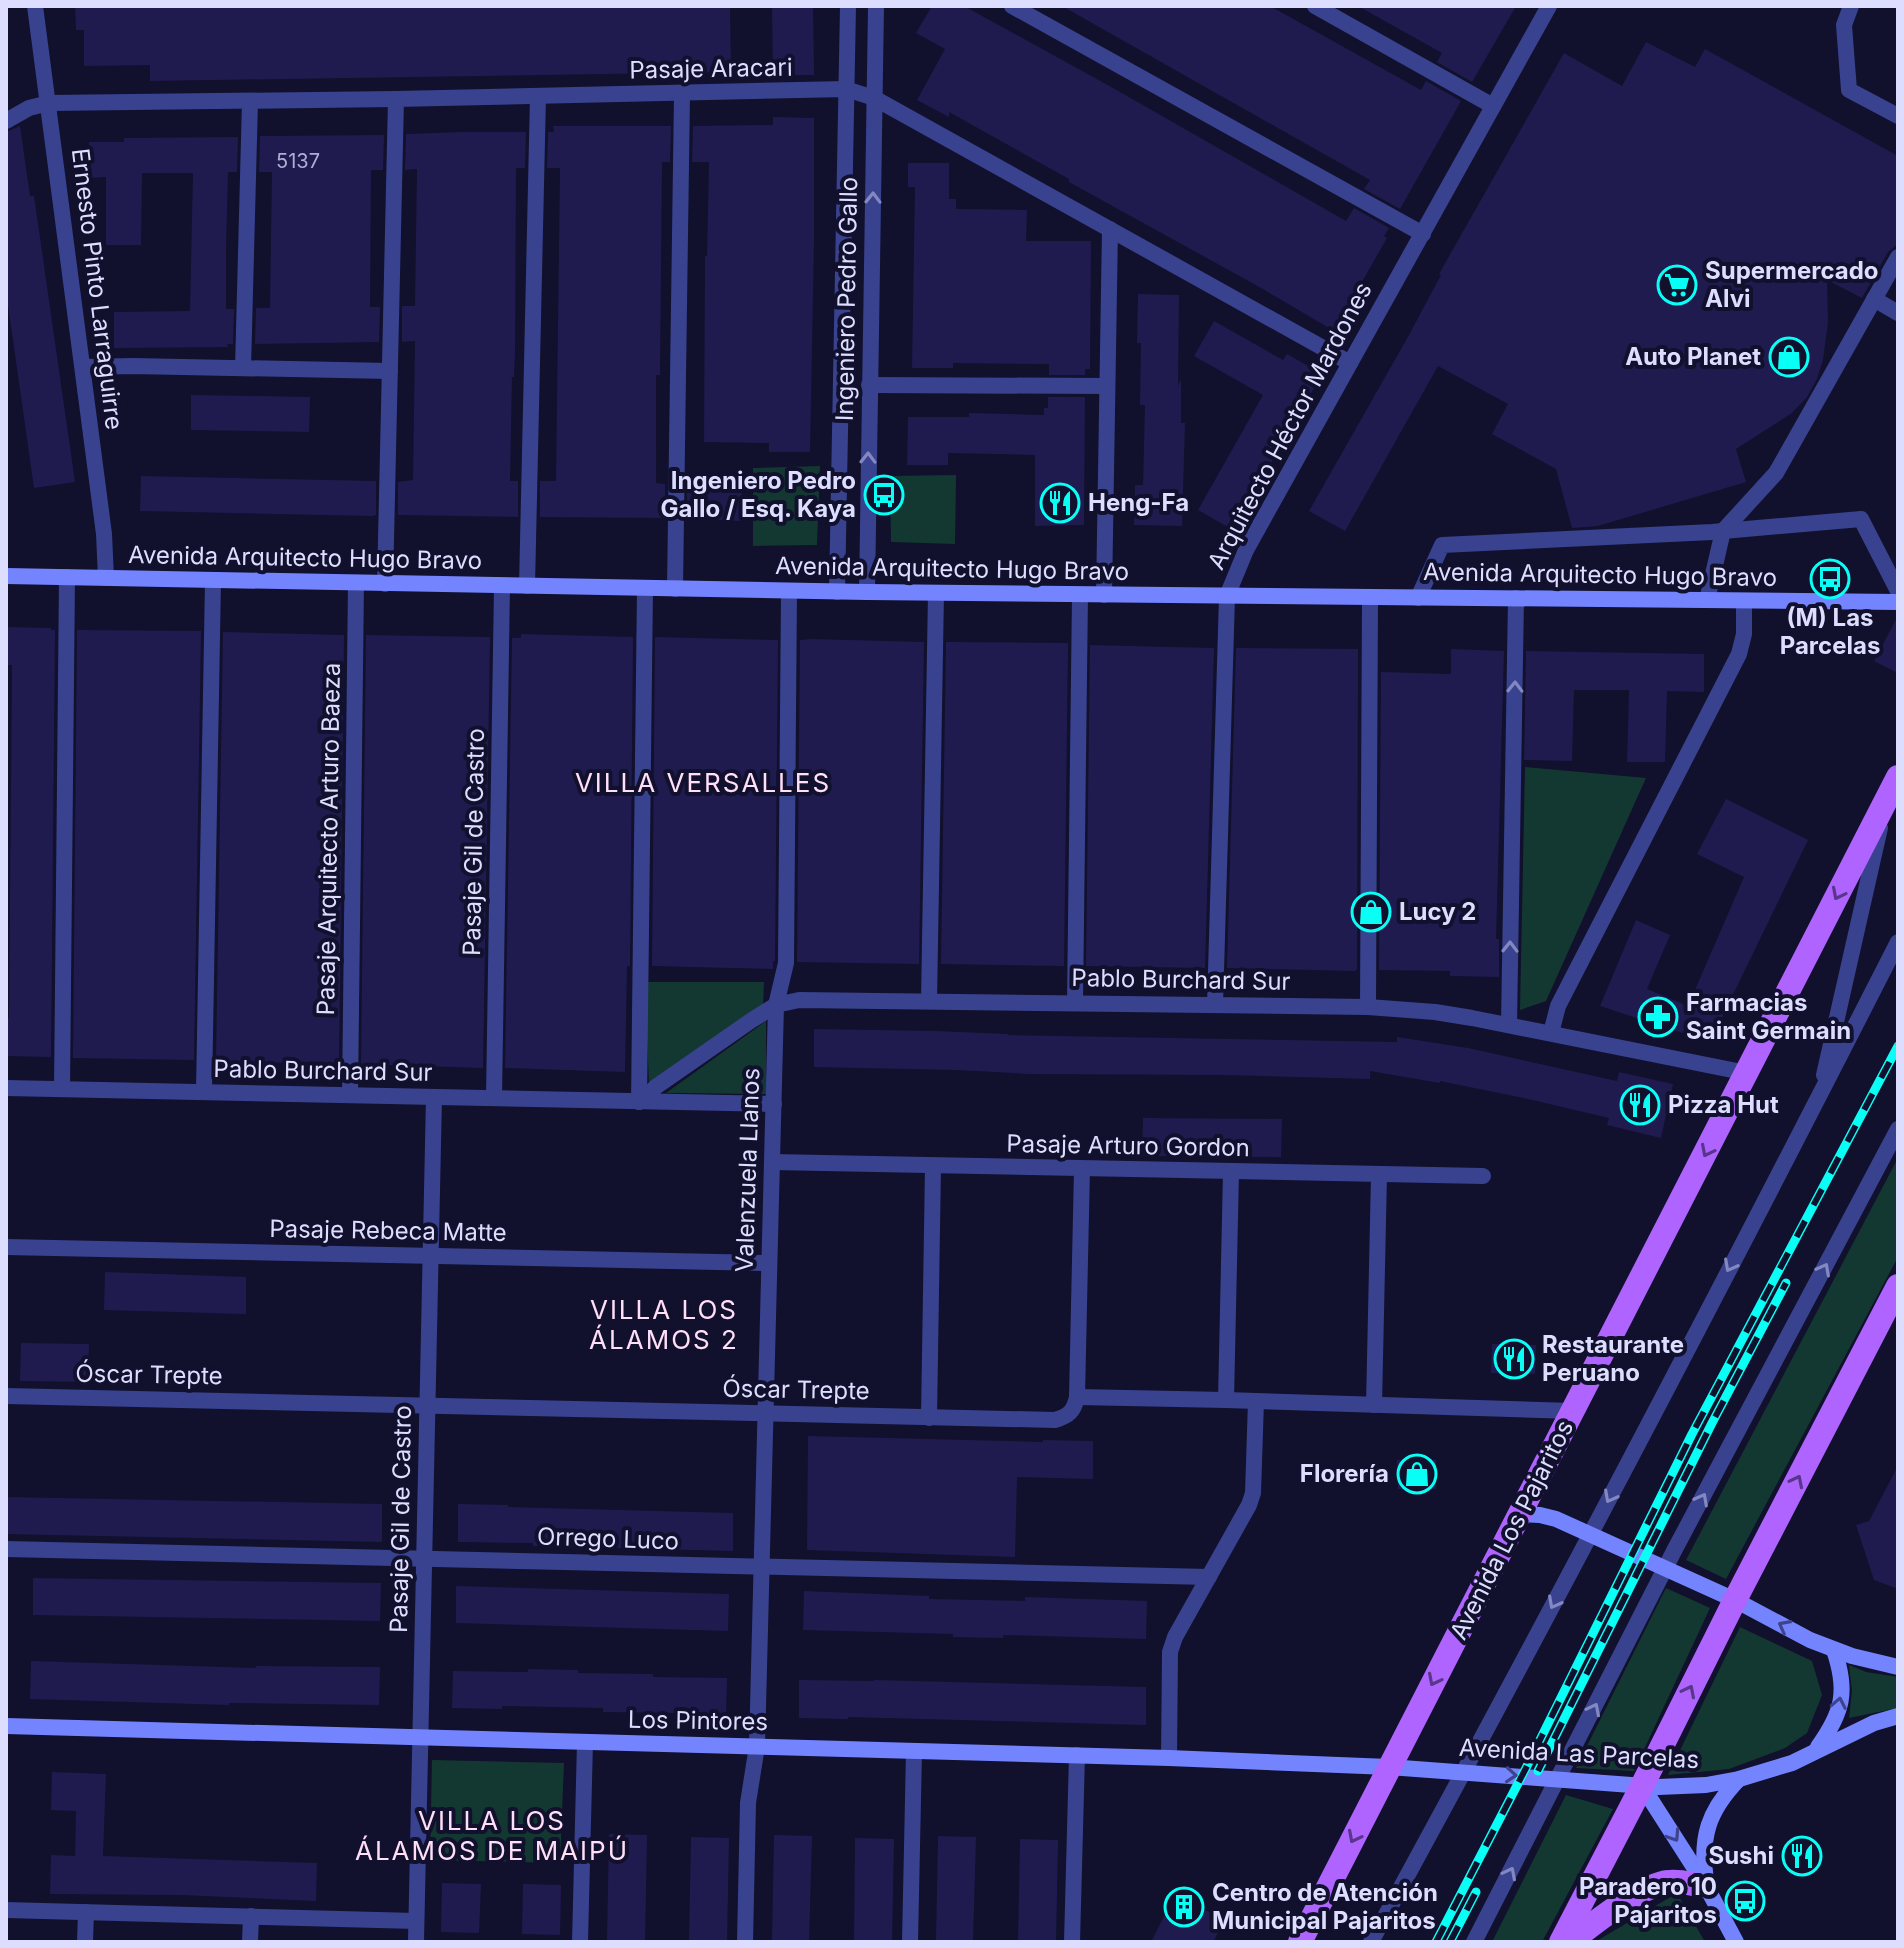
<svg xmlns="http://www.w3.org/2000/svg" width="1904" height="1948" viewBox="0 0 1904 1948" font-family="Inter,sans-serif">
  <rect width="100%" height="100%" fill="#11102d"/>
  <!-- green -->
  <g fill="#133831">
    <path d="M820 466 817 545 753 546V468Z"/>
    <path d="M956 475 955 544 891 542 890 476Z"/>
    <path d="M1525 767 1646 778 1546 1001 1520 1010Z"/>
    <path d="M645 982H764L763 1007 649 1085Z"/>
    <path d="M766 1021V1094L666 1093Z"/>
    <path d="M1898 1158V1257L1726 1579 1686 1560Z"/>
    <path d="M1666 1588 1710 1608 1634 1771 1576 1768Z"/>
    <path d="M1740 1627 1812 1661 1822 1695 1807 1733 1785 1748 1729 1769 1668 1775Z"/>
    <path d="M1849 1665 1866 1672 1898 1677V1708L1849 1718 1852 1691Z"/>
    <path d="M432 1760 564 1763 560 1863 430 1860Z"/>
    <path d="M1566 1795 1613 1809 1542 1942H1492Z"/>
    <path d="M1677 1893 1705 1942H1595Z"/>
  </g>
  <!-- building -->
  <g fill="#1f1b4f">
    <path d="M75 6H730L731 72 150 81V65L84 66V30H76Z"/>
    <path d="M772 6H813L814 75H773Z"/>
    <path d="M932 6H964L1113 88 1346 221 1354 208 1389 228 1384 236 1387 238 1334 331 1263 289 1069 182V179L949 112V117L917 100 945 49 916 33Z"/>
    <path d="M1062 6H1270L1421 90 1426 81 1461 101 1400 209 1364 189 1370 180Z"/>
    <path d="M1358 6H1516L1472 82 1437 62 1442 53Z"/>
    <path d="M1646 42 1695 67 1705 49 1898 156V244L1888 252 1862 298 1827 280 1828 322 1823 360 1817 379 1807 397 1792 413 1736 449 1746 482 1598 526 1572 528 1556 469 1492 434 1508 404 1438 366 1345 531 1309 511 1409 335 1441 275 1439 274 1564 53 1622 86Z"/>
    <path d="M773 117 814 118V241L810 452H769V443L704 442 705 256H707L709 162H692L693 126 773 125Z"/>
    <path d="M20 126 30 196H34L75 482 34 488 6 291V132Z"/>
    <path d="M553 126H671L670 162H662L660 375H656V483L665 484V518L540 517V481H556L560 168H547L548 132H554Z"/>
    <path d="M462 132H526L525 168H516L515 353 514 377H512L510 481H518V517L398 515V482L413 480 415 341 402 342V306H415L417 169 405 170 406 134Z"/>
    <path d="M384 135 383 170H371L370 307H380L379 342 255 344 256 308H270L272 172H259L260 136Z"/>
    <path d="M238 137 237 172H228L226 249V309H234L233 344H227L228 347 114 348V312L190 311 193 173H142L141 245H106V177L89 178V142H124V138Z"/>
    <path d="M908 163H949V199H956V209L1027 210 1026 241H1091L1090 369H1085V375H1049V364L953 363V368H912L915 187H908Z"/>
    <path d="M1138 294 1179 295 1178 386 1181 379V423H1185L1182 526 1134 525 1135 485H1143L1145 405H1140L1141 343H1137Z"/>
    <path d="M1214 321 1283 360 1287 354 1322 374 1233 530 1198 510 1263 395 1194 356Z"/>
    <path d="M191 395 310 397 309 432 191 430Z"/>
    <path d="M1048 397H1085L1084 525 1035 526V455L948 453V465H907L908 417H969V413L1044 415V408H1048Z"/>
    <path d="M141 476 376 481V515L372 516 140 511Z"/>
    <path d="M687 484 742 485 741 521 687 519Z"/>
    <path d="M1898 616V673L1874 661Z"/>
    <path d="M6 627 51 628V630H55L51 1057 6 1056V1018H9L12 665H6Z"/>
    <path d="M77 630 201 631 194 1060 73 1058Z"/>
    <path d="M223 632 344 635 339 1064 216 1061Z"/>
    <path d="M521 634 633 637 630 966H627L625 1072 505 1068 512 638H521Z"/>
    <path d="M366 635 490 637 483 1068 361 1064Z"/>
    <path d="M655 637 778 640 775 961H773V969L652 966Z"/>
    <path d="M812 639 924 642 919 964H917L797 962 800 640Z"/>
    <path d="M946 642 1068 643 1064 966 941 964Z"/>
    <path d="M1090 645 1214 648 1205 968 1086 966Z"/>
    <path d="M1236 648 1358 649 1357 969 1355 971 1227 968Z"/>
    <path d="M1451 649 1504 651 1496 939H1499V977L1450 976V971L1379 970 1381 672 1451 674Z"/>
    <path d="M1526 651 1704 654V692L1667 691 1665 762H1627L1629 690H1574L1572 761 1524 760Z"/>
    <path d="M1726 799 1808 840 1710 1042 1600 1006 1636 920 1670 935 1647 989 1688 1006 1744 877 1697 854Z"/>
    <path d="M814 1029 936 1031 1008 1034V1035L1397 1042V1037L1468 1048 1617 1081 1619 1072 1673 1084 1661 1138 1607 1125 1609 1118 1528 1099 1440 1081V1083L1370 1071V1079L1223 1075 1030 1074 958 1070 814 1067Z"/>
    <path d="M1143 1118 1282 1119 1281 1157 1142 1156Z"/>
    <path d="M105 1272 246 1277V1314L104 1310Z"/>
    <path d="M21 1343 89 1344 88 1382 20 1381Z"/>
    <path d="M1492 1344 1536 1345 1535 1374 1491 1373Z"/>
    <path d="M808 1436 1043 1442V1440L1093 1441V1479L1017 1477 1015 1557 807 1550Z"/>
    <path d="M1397 1460H1436V1489H1398Z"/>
    <path d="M1898 1466V1589L1874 1580 1856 1525 1869 1521Z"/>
    <path d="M6 1497 382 1504V1542L6 1534Z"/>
    <path d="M458 1504 508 1505V1507L733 1513V1551L533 1546V1543L458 1542Z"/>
    <path d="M33 1578 381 1583 380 1621 33 1615Z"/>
    <path d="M456 1586 729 1594 728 1631 456 1623Z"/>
    <path d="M804 1591 929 1596V1599L1025 1601V1597L1147 1601 1146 1639 1003 1635V1638L953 1637V1634L803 1630Z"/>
    <path d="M31 1661 256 1668V1666L380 1667 379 1705 229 1703V1705L30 1699Z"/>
    <path d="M528 1669 578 1670V1673L653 1674V1677L727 1678 726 1716 676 1715V1713L603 1712V1708L502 1706V1709L452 1708 453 1671 528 1672Z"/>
    <path d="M799 1680 874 1681V1680L1146 1687V1725L848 1717V1719L799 1718Z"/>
    <path d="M52 1772 106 1774 103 1856 317 1863 316 1901 181 1895 50 1894 51 1855 75 1856 76 1811 51 1810Z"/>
    <path d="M609 1834 647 1835 645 1942H607Z"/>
    <path d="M774 1835 812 1836 809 1942H772Z"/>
    <path d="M938 1836 976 1837 973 1942H936Z"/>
    <path d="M691 1837 729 1838 727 1942H689Z"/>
    <path d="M855 1838 894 1839 892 1942H854Z"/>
    <path d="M1020 1839 1058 1840 1056 1942H1018Z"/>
    <path d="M442 1883 481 1884 479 1933 441 1932Z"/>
    <path d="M523 1884 561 1885 560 1935 522 1934Z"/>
    <path d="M1175 1895 1225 1920 1213 1942H1151Z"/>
  </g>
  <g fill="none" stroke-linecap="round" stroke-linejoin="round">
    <!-- lane -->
    <g stroke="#39428e" stroke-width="16">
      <path d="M1851 6 1844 25 1849 90 1898 116"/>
      <path d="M1874 299 1898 313"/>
      <path d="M1418 598 1442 545 1712 532 1861 519 1898 591"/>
      <path d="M1707 600 1723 531 1776 473 1898 257"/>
      <path d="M1824 1075 1880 828"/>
      <path d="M1371 1942C1552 1612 1727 1277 1898 942"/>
      <path d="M1474 1942 1675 1549 1898 1129"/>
    </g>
    <!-- street -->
    <g stroke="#39428e" stroke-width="16">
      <path d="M35 6 104 534 106 578"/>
      <path d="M1012 6 1423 234"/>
      <path d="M1315 6 1493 106"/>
      <path d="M6 121 29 108 49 103 396 99 846 89 874 98 1350 363"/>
      <path d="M83 367 133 366 390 371"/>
      <path d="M243 368 250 101"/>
      <path d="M869 385 1107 386"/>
      <path d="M385 584 396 99"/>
      <path d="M527 586 538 96"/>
      <path d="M675 589 682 94"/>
      <path d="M837 592 848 6"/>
      <path d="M867 592 876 6"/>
      <path d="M1104 595 1110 229"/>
      <path d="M929 1001 936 593"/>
      <path d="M1075 1003 1080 595"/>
      <path d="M1215 1005 1227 596 1246 550 1549 6"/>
      <path d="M1368 1007 1370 597"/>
      <path d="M1509 1025 1516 598"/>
      <path d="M1551 1033 1558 1006 1739 654 1744 634V601"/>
      <path d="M6 1088 774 1104"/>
      <path d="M62 1089 67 577"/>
      <path d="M204 1092 213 580"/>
      <path d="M350 1095 356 583"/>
      <path d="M494 1098 502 586"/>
      <path d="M639 1102 657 1086 752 1020 776 1005 799 1000 1368 1007 1435 1012 1472 1018 1747 1073"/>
      <path d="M639 1102 645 588"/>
      <path d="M772 1162 1483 1176"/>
      <path d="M6 1247 769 1263"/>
      <path d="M6 1396 1055 1420C1069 1416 1074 1411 1077 1397L1082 1169"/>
      <path d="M1077 1397 1226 1400 1573 1411"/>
      <path d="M1226 1400 1231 1172"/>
      <path d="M1374 1405 1379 1175"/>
      <path d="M929 1418 933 1166"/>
      <path d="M6 1549C407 1557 808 1569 1209 1577"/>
      <path d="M1169 1758 1170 1652 1175 1637 1249 1505 1253 1493 1256 1401"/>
      <path d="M6 1910 416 1921"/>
      <path d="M85 1942 86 1912"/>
      <path d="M250 1942 251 1916"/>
      <path d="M416 1942 434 1097"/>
      <path d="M580 1942 585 1742"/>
      <path d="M745 1942 748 1803 757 1746 776 1005 786 963 789 591"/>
      <path d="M910 1942 914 1751"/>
      <path d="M1072 1942 1077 1755"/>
    </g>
    <!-- secondary -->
    <g stroke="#7484ff" stroke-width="16">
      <path d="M6 576 867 592 1898 602"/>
      <path d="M1520 1514 1540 1515 1556 1519 1735 1600 1810 1640 1852 1656 1898 1667"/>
      <path d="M6 1726 1169 1758 1389 1767 1658 1787 1706 1785 1739 1779 1792 1763 1874 1723 1898 1716"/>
      <path d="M1818 1747C1843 1712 1848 1691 1834 1650"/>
      <path d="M1642 1786 1706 1886 1736 1942"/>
      <path d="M1706 1881C1700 1837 1708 1811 1739 1779"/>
    </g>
    <!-- primary -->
    <g stroke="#af64ff" stroke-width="24">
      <path d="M1300 1942 1898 777"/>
      <path d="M1561 1942 1642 1786 1735 1600 1898 1286"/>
      <path d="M1569 1942C1593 1925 1638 1886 1668 1882 1680 1880 1694 1885 1706 1886"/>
    </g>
    <!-- rail casing -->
    <g stroke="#09fff5" stroke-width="9">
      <g id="rail">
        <path d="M1538 1771 1712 1423 1786 1283"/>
        <path d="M1436 1942 1526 1768 1692 1434 1898 1046"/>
        <path d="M1450 1942 1476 1892"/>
      </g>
    </g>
    <!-- rail -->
    <use href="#rail" stroke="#11102d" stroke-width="6" stroke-dasharray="18" stroke-linecap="butt"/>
  </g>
  <!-- one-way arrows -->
  <defs><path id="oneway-chevron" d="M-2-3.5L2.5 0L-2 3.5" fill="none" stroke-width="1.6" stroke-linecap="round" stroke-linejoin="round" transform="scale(2)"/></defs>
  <g stroke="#8388c1">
    <use href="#oneway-chevron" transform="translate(873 198) rotate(-89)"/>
    <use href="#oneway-chevron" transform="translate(868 458) rotate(-89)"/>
    <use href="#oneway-chevron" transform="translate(1515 687) rotate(-89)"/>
    <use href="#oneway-chevron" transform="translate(1510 947) rotate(-89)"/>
    <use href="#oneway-chevron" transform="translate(1730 1266) rotate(118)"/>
    <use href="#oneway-chevron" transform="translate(1824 1269) rotate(-62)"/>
    <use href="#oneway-chevron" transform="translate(1610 1497) rotate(118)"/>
    <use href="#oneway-chevron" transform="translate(1702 1499) rotate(-62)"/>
    <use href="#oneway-chevron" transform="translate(1554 1603) rotate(118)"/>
    <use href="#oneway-chevron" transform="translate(1594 1709) rotate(-63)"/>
    <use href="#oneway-chevron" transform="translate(1510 1873) rotate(-63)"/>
  </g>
  <g stroke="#58368c">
    <use href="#oneway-chevron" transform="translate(1838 894) rotate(117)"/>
    <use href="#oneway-chevron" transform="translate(1707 1151) rotate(117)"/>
    <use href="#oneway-chevron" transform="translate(1797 1481) rotate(-63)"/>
    <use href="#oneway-chevron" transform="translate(1434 1680) rotate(117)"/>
    <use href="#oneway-chevron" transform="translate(1689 1691) rotate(-63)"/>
    <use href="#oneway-chevron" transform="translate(1354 1837) rotate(117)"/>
  </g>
  <g stroke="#3e448c">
    <use href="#oneway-chevron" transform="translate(1784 1626) rotate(-152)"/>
    <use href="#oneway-chevron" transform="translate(1839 1703) rotate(-79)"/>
    <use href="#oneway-chevron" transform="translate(1511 1775) rotate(4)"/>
    <use href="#oneway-chevron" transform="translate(1674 1836) rotate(57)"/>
  </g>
  <!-- icons -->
  <defs>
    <g id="supermarket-ring" transform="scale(2)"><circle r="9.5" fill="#11102d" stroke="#09fff5" stroke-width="1.5"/><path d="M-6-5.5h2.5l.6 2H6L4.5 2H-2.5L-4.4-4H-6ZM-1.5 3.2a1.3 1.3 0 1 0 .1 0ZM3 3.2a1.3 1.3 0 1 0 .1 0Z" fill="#09fff5"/></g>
    <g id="shop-ring" transform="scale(2)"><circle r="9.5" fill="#11102d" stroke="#09fff5" stroke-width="1.5"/><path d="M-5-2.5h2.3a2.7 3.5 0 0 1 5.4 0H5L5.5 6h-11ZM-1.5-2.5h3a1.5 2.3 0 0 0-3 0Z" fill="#09fff5"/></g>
    <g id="bus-ring" transform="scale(2)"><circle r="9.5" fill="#11102d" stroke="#09fff5" stroke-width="1.5"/><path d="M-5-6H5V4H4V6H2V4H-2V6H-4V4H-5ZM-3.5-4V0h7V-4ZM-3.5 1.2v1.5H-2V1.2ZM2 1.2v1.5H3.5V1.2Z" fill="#09fff5"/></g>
    <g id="restaurant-ring" transform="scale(2)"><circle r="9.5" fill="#11102d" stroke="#09fff5" stroke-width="1.5"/><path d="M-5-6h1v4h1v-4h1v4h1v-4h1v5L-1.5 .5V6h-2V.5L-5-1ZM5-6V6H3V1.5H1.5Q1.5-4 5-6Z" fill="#09fff5"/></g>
    <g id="pharmacy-ring" transform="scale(2)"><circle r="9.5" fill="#11102d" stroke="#09fff5" stroke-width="1.5"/><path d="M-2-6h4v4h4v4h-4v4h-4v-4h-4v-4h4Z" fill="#09fff5"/></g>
    <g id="building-ring" transform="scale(2)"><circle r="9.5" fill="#11102d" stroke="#09fff5" stroke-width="1.5"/><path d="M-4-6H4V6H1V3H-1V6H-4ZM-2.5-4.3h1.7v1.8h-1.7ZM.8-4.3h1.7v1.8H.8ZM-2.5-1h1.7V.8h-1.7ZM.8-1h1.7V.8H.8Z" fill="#09fff5"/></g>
  </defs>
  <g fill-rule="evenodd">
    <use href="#supermarket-ring" x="1677" y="285"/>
    <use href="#shop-ring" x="1789" y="357"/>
    <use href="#bus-ring" x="884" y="495"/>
    <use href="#restaurant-ring" x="1060" y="503"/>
    <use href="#bus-ring" x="1830" y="579"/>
    <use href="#shop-ring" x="1371" y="912"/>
    <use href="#pharmacy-ring" x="1658" y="1017"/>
    <use href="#restaurant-ring" x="1640" y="1105"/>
    <use href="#restaurant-ring" x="1514" y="1359"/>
    <use href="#shop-ring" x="1417" y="1474"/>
    <use href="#restaurant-ring" x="1802" y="1856"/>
    <use href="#bus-ring" x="1745" y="1901"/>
    <use href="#building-ring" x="1184" y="1907"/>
  </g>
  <g text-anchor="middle" stroke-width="8" stroke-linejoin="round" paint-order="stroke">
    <!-- number labels -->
    <g font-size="20" fill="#aeadd3">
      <text x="298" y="168">5137</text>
    </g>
    <!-- street labels -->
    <g font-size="24" fill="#dddeff" stroke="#11102d">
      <text transform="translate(711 69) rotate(-1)" y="8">Pasaje Aracari</text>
      <text transform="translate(97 289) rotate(83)" y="8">Ernesto Pinto Larraguirre</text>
      <text transform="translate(847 299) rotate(-89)" y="8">Ingeniero Pedro Gallo</text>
      <text transform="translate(1290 426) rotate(-62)" y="8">Arquitecto Héctor Mardones</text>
      <text transform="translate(305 558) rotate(1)" y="8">Avenida Arquitecto Hugo Bravo</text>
      <text transform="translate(952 569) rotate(1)" y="8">Avenida Arquitecto Hugo Bravo</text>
      <text transform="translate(1600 575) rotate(1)" y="8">Avenida Arquitecto Hugo Bravo</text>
      <text transform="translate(329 839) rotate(-89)" y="8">Pasaje Arquitecto Arturo Baeza</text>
      <text transform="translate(474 842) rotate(-89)" y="8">Pasaje Gil de Castro</text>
      <text transform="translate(1181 980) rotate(1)" y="8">Pablo Burchard Sur</text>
      <text transform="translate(323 1071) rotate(1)" y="8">Pablo Burchard Sur</text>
      <text transform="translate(1128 1146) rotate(1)" y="8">Pasaje Arturo Gordon</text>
      <text transform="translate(748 1170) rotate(-88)" y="8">Valenzuela Llanos</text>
      <text transform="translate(388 1231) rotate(1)" y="8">Pasaje Rebeca Matte</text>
      <text transform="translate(149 1375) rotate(1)" y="8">Óscar Trepte</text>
      <text transform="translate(796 1390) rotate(1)" y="8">Óscar Trepte</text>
      <text transform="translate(401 1519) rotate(-89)" y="8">Pasaje Gil de Castro</text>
      <text transform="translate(1512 1530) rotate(-63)" y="8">Avenida Los Pajaritos</text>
      <text transform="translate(608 1539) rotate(2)" y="8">Orrego Luco</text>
      <text transform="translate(698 1721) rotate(1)" y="8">Los Pintores</text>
      <text transform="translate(1579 1754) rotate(3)" y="8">Avenida Las Parcelas</text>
    </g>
    <!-- poi labels -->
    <g font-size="24" font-weight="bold" fill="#dddeff" stroke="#11102d" text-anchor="start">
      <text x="1705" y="279">Supermercado<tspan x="1705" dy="28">Alvi</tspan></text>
      <text x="1761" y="365" text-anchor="end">Auto Planet</text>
      <text x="856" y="489" text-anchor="end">Ingeniero Pedro<tspan x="856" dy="28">Gallo / Esq. Kaya</tspan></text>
      <text x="1088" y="511">Heng-Fa</text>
      <text x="1830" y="626" text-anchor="middle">(M) Las<tspan x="1830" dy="28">Parcelas</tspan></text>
      <text x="1399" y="920">Lucy 2</text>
      <text x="1686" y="1011">Farmacias<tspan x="1686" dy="28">Saint Germain</tspan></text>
      <text x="1668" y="1113">Pizza Hut</text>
      <text x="1542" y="1353">Restaurante<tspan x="1542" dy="28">Peruano</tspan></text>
      <text x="1389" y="1482" text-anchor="end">Florería</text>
      <text x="1774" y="1864" text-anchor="end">Sushi</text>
      <text x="1717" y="1895" text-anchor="end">Paradero 10<tspan x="1717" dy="28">Pajaritos</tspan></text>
      <text x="1212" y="1901">Centro de Atención<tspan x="1212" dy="28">Municipal Pajaritos</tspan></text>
    </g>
    <!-- neighbourhood labels -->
    <g font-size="26" letter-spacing="2" fill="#ffdff8" stroke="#11102d">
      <text x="703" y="792">VILLA VERSALLES</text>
      <text x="664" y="1319">VILLA LOS<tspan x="664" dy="30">ÁLAMOS 2</tspan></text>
      <text x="492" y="1830">VILLA LOS<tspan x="492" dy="30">ÁLAMOS DE MAIPÚ</tspan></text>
    </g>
  </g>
  <!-- border -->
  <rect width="1904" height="1948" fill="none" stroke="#dddeff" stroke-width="16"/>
</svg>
